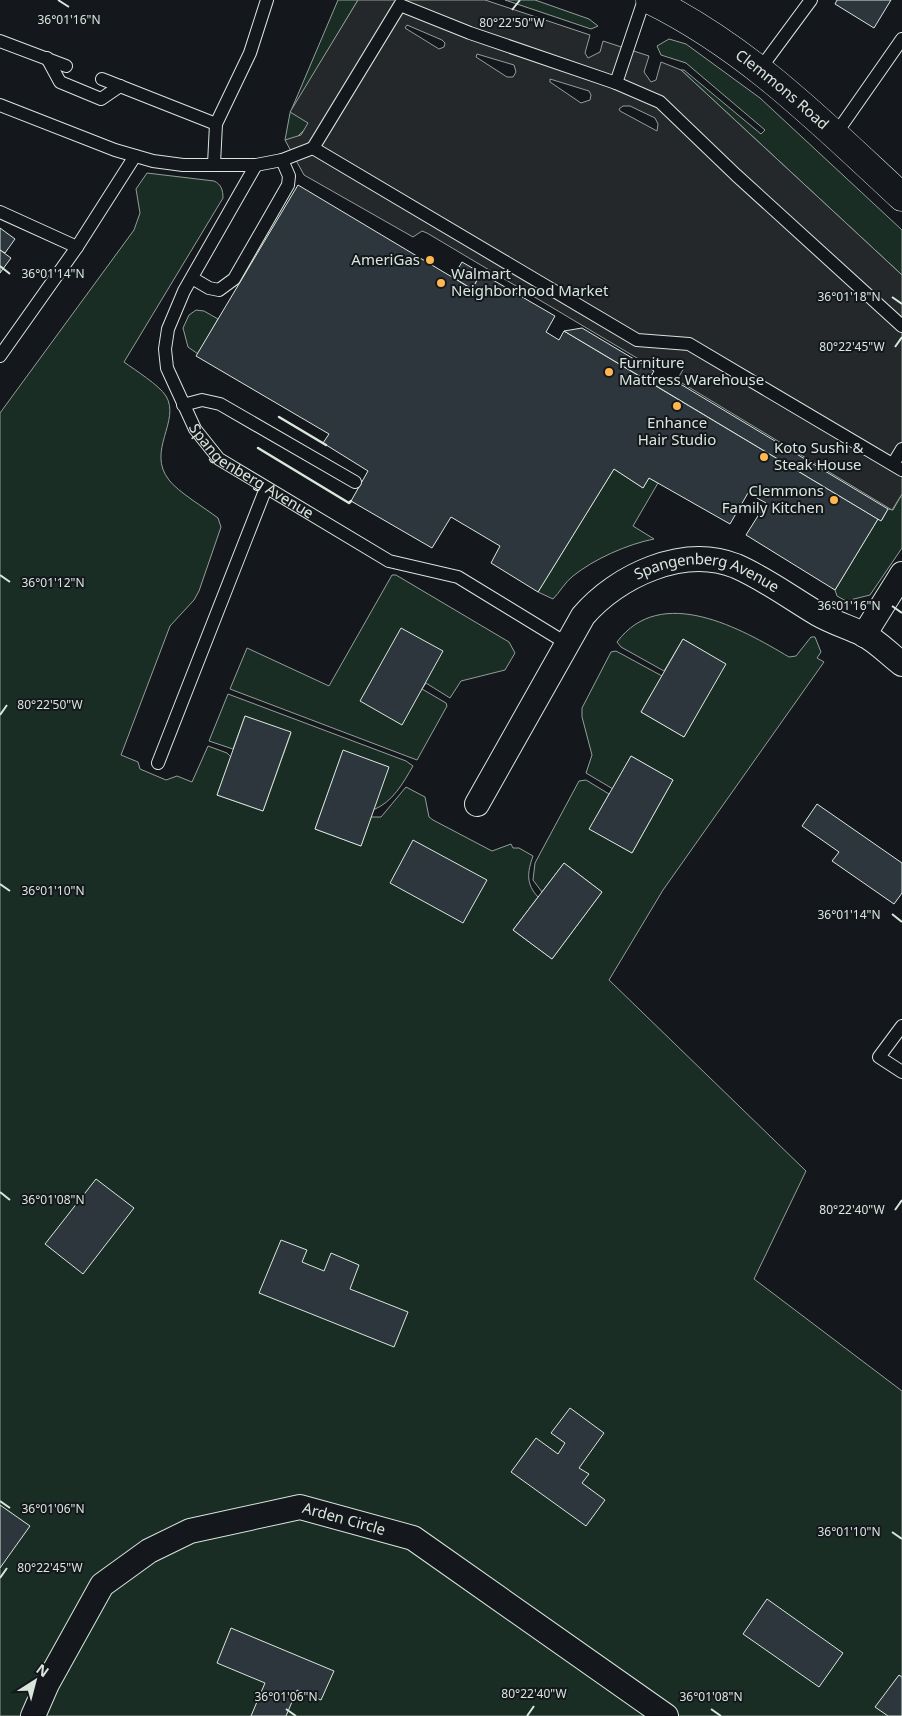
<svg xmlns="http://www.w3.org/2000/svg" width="902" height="1716" viewBox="0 0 902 1716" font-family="'Noto Sans',sans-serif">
  <rect width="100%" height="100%" fill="#14181c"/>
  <!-- green -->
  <g fill="#1a2d24" stroke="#939e99">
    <path d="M338 0H358L291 112 308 122V126L296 138 285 140 290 113Z"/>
    <path d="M505 0H535L589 19 598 26 591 29Z"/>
    <path d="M669 39 686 44 760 98 902 230V275L681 70H684L761 134 765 130 686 63 661 55 657 46Z"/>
    <path d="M147 173 214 181C221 184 223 190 223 198L124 362C135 370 159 385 166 396 181 421 146 451 169 480 178 492 205 508 218 518L221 527 199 591 194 600 170 626 121 755 138 762 140 769 166 780 177 776 192 782 208 746 227 753 231 757 217 795 263 811 291 733 245 716 233 749 209 741 228 694 406 761 413 766C403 783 393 802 373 810L388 767 343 751 315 829 361 846 371 817H381L406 787 425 797 429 817 433 820 492 851 511 844 513 848H519L533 856C527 873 526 884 538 897L513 930 552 959 602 892 564 863 542 892 533 880 535 863 579 781 586 780 609 794 590 829 632 853 673 780 631 756 613 789 586 773 592 755 582 717V708L611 652 616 651 662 676 641 712 684 737 725 664 683 639 664 671 621 647 617 642C661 583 742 629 789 657L796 656 811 637H815L821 652 817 658 824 662 663 890 609 980 806 1171 754 1279 902 1391V1716H0V413L134 230 140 213 136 189Z"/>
    <path d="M196 310 204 311 218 319 198 354 188 347 183 328 189 315Z"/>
    <path d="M614 469 643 488 649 478 658 483 633 526 654 539C628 544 594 559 573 576 565 582 560 592 553 599L538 592Z"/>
    <path d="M902 494V548L870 595 846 601 837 596 835 590 878 519 882 520 888 509 893 510Z"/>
    <path d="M392 575H396L509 642 515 653 505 670 461 681 450 698 426 683 422 689 446 703 447 706 417 760 230 689 247 648 329 686Z"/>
  </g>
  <!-- parking -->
  <path fill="#24282b" stroke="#939e99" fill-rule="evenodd" d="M358 0H485L590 35 585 53 588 58 600 52 603 41 649 56 644 72 651 82 656 80 661 62 681 70 902 275V494L892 510 677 380 685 366 642 361 427 233 422 231 413 237 304 175 285 140 301 135 308 123 290 112ZM407 25 442 40 445 43 444 47 439 49 405 28ZM477 54 514 65 516 72 513 77H507L476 57ZM550 79 589 91 591 95 590 100 581 103 550 82ZM623 106H630L655 118 658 124 657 131 620 111 619 109Z"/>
  <!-- building -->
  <g fill="#2c363c" stroke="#d8e6dc">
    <path d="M837 0H891L874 28 835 4Z"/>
    <path d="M298 185 472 289 481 273 505 287 555 316 546 332 559 340 564 331 878 519 835 590 746 535 766 503 748 493 730 524 649 478 643 488 614 469 538 592 491 563 500 546 451 517 432 548 351 501 368 471 323 443 329 434 196 356Z"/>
    <path d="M0 228 15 239 5 253 0 250Z"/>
    <path d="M0 250 11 258 0 273Z"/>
    <path d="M462 262 481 273 472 289 453 277Z"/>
    <path d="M582 328 654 371 648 381 564 331Z"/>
    <path d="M652 375 669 385 672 379 888 509 881 521 648 381Z"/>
    <path d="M401 628 443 651 402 725 360 701Z"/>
    <path d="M683 639 726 664 684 737 641 712Z"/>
    <path d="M245 716 291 732 263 811 217 795Z"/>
    <path d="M343 750 389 767 361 846 315 829Z"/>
    <path d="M631 756 673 780 632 853 589 829Z"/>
    <path d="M817 804 902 863V893L894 904 832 861 839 852 802 826Z"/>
    <path d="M413 840 487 880 463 923 390 883Z"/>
    <path d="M564 863 602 892 552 959 513 930Z"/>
    <path d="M96 1179 134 1208 83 1274 45 1244Z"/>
    <path d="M281 1240 307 1250 302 1262 324 1271 331 1253 359 1265 350 1289 408 1312 394 1347 259 1293Z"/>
    <path d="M570 1408 604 1433 579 1468 589 1474 582 1483 605 1500 586 1526 511 1472 536 1438 558 1454 565 1443 551 1433Z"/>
    <path d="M0 1505 30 1526 0 1568Z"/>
    <path d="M767 1599 843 1653 819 1687 743 1634Z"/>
    <path d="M231 1628 334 1671 321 1700 297 1690 286 1716H251L265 1683 217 1663Z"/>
    <path d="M899 1675 902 1677V1716H888L875 1707Z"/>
  </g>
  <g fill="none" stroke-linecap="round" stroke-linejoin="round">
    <!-- service casing -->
    <g stroke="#d8e6dc" stroke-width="14">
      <g id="service">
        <path d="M644 0 616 83 470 33 400 5 313 148 637 340 689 344 902 470"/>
        <path d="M0 41 66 66"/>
        <path d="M47 58 60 82 101 99 120 86"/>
        <path d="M760 69 811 0"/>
        <path d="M102 79 216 124 250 53 267 0"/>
        <path d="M616 83 660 102 736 175 902 326"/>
        <path d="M0 105 115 150 153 161 183 165H256L282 160 313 148"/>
        <path d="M835 135 902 39"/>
        <path d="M214 164 216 124"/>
        <path id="s1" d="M256 165 184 291 168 329 165 349 167 368 195 429 219 459 389 561 458 577 566 643"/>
        <path d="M0 212 77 247"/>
        <path d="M192 278 209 288 219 290 234 279 288 185 289 176 282 160"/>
        <path d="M0 356 77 247 135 156"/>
        <path d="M183 405 202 400 220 404 355 482"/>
        <path d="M893 464 902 449"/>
        <path d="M158 763 266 488"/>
        <path d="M902 1026 879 1057 902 1072"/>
      </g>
    </g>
    <!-- minor casing -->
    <g stroke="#d8e6dc" stroke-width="26">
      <g id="minor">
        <path d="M864 635 902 574"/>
        <path id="s2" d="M477 804 583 616C617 576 683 545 736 566 764 578 791 598 818 614 832 622 848 627 863 634 877 641 890 655 902 664"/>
        <path id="s3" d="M33 1716 47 1684 102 1585 149 1551 190 1531 300 1507 413 1538 666 1716"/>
      </g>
    </g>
    <!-- primary casing -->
    <g stroke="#d8e6dc" stroke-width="29">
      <g id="primary">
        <path id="s4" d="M650 0C748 48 823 124 902 197"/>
      </g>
    </g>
    <!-- service -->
    <use href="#service" stroke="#14181c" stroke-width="12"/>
    <!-- minor -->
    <use href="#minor" stroke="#14181c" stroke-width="24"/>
    <!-- primary -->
    <use href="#primary" stroke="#14181c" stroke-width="28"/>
    <!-- fence -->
    <g stroke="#d8e6dc" stroke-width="1" stroke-dasharray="6 2.5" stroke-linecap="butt">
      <path d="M279 417 323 443"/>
      <path d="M258 448 349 503 351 501"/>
    </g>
    <!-- wall -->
    <g stroke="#d8e6dc" stroke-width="2.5">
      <path d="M279 417 326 445"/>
      <path d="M258 448 349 503 351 501"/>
    </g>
  </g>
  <!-- ticks -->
  <path fill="none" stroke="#d8e6dc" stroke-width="2" d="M58 0 69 7M512 10 520 0M0 266 10 274M892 297 902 304M895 347 902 337M0 575 10 582M892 606 902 613M0 715 7 705M0 884 10 891M892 914 902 922M0 1192 10 1200M895 1210 902 1200M0 1501 10 1508M892 1532 902 1539M0 1578 7 1568M286 1709 296 1716M711 1709 721 1716M527 1716 534 1706"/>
  <!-- markers -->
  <g fill="#ffb74d" stroke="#14181c" stroke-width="2">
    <circle cx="430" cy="260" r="5"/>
    <circle cx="441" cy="283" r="5"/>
    <circle cx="609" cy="372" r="5"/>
    <circle cx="677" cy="406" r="5"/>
    <circle cx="764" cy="457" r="5"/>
    <circle cx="834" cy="500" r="5"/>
  </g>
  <g text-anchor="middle" stroke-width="4" stroke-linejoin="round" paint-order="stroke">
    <!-- street labels -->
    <g font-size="15" fill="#d8e6dc" stroke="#14181c">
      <text dy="5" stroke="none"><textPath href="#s4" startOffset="160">Clemmons Road</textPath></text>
      <text dy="5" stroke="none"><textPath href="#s1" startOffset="364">Spangenberg Avenue</textPath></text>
      <text dy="5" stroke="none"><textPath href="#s2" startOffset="358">Spangenberg Avenue</textPath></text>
      <text dy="5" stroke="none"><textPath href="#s3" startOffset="410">Arden Circle</textPath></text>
    </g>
    <!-- poi labels -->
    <g font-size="15" fill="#d8e6dc" stroke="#14181c" text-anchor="start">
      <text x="420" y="265" text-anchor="end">AmeriGas</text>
      <text x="451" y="279">Walmart<tspan x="451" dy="17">Neighborhood Market</tspan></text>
      <text x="619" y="368">Furniture<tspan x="619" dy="17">Mattress Warehouse</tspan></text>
      <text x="677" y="428" text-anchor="middle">Enhance<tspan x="677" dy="17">Hair Studio</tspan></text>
      <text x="774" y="453">Koto Sushi &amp;<tspan x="774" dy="17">Steak House</tspan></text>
      <text x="824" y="496" text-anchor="end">Clemmons<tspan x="824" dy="17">Family Kitchen</tspan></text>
    </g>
  </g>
  <g font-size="12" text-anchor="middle" fill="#d8e6dc" stroke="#14181c" stroke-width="4" stroke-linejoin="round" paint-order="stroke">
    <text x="69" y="24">36°01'16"N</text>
    <text x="512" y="27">80°22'50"W</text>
    <text x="53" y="278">36°01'14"N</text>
    <text x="849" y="301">36°01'18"N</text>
    <text x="852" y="351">80°22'45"W</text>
    <text x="53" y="587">36°01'12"N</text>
    <text x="849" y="610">36°01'16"N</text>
    <text x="50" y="709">80°22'50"W</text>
    <text x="53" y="895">36°01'10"N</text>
    <text x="849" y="919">36°01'14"N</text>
    <text x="53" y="1204">36°01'08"N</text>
    <text x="852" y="1214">80°22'40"W</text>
    <text x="53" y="1513">36°01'06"N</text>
    <text x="849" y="1536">36°01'10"N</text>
    <text x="50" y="1572">80°22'45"W</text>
    <text x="534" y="1698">80°22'40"W</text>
    <text x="286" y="1701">36°01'06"N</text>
    <text x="711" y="1701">36°01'08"N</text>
  </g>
  <!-- north arrow -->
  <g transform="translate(35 1681) rotate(36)" stroke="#14181c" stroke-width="4" paint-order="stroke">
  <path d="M0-4L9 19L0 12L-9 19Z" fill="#d8e6dc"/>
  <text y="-8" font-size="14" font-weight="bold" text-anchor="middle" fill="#d8e6dc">N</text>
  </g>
</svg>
